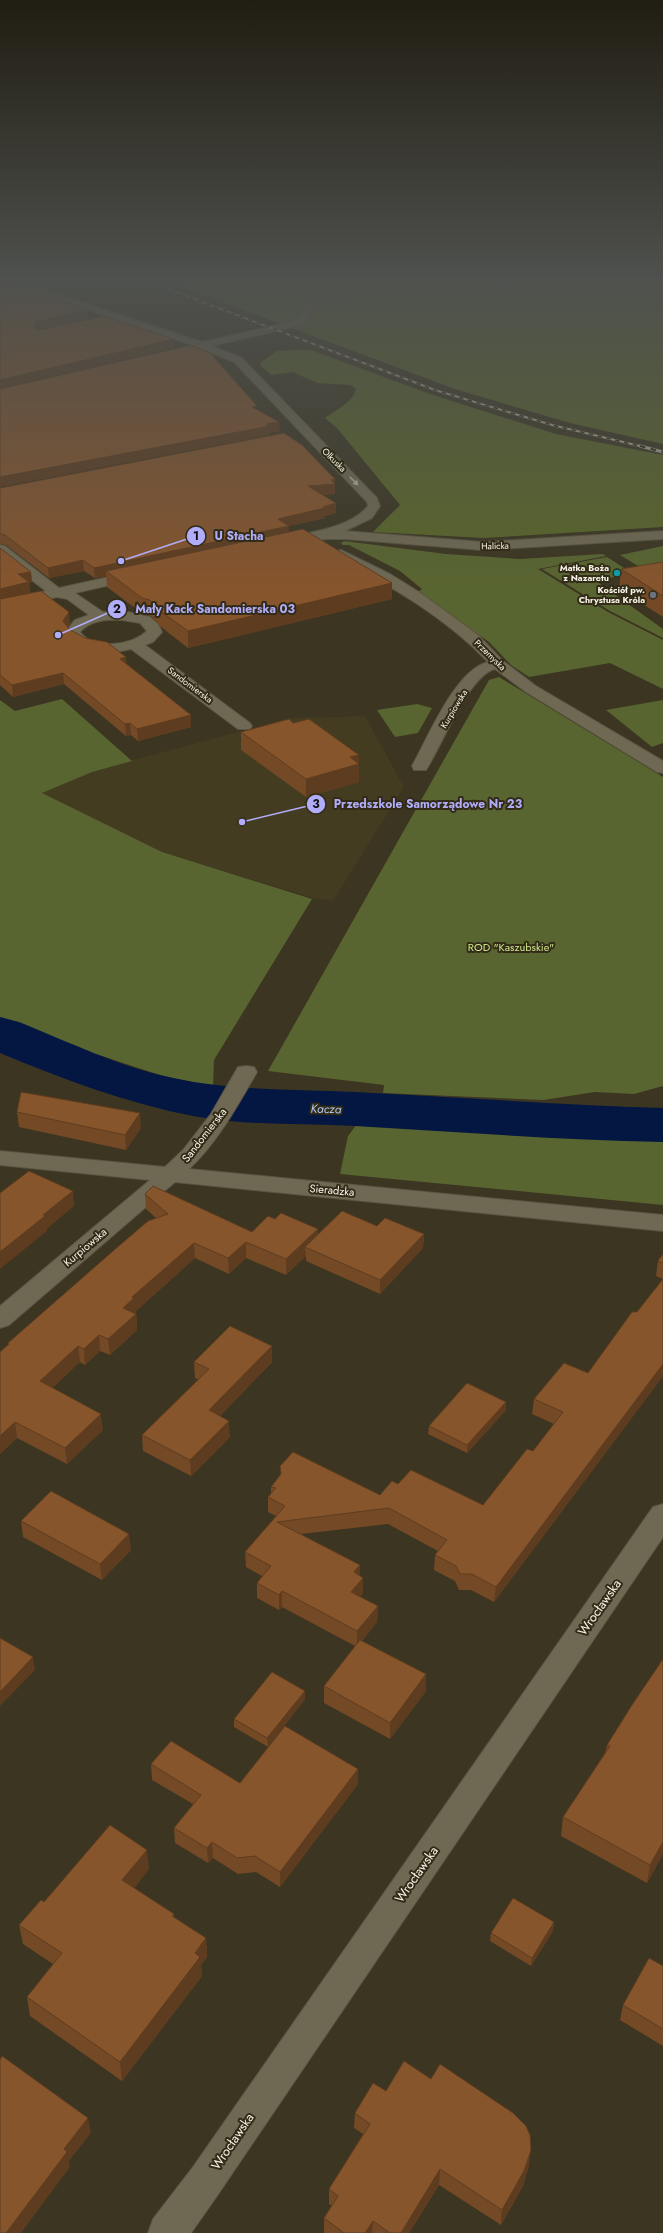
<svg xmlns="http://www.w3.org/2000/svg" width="663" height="2233" viewBox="0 0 663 2233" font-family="Jost,sans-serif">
  <rect width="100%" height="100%" fill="#3b3521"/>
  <!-- built -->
  <path fill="#443c21" d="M365 716 404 787 333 901 313 898 162 852 41 793 92 771 291 718Z"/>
  <!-- green -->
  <g fill="#596530">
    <path d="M344 541 446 554 520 559 603 554 606 556 538 569 608 612 663 640V689L610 663 529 677 511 665 489 642 418 592 422 589 400 571 349 545H343L341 543Z"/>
    <path d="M663 546V568L648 572 620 555Z"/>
    <path d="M607 557 632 573 596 581 663 629V638L610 611 542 569Z"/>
    <path d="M499 677 663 777V1086L634 1094 595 1092 543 1100 383 1093 384 1085 268 1071 489 680Z"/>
    <path d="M62 699 132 761 92 772 42 793 162 852 312 899 214 1060 213 1087 160 1075 0 1023V700L15 711Z"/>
    <path d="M663 700V743L652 747 606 710Z"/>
    <path d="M417 704 432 708 418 733 395 737 377 710Z"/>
    <path d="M360 1120 663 1132V1205L340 1174 348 1136Z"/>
  </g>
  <!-- forest -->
  <g fill="#596629">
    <path d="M166 281H663V444L570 423 455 389Z"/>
    <path d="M292 350H311L430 394 556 434 663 455V527L484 538 373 532 400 505 337 428 325 418C336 410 353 402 356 389L350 385 317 383 293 372 271 375 261 366 260 363 277 351Z"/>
  </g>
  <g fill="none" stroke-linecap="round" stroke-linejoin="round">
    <!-- river -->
    <path fill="#041743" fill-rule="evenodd" d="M0 1017 19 1022C69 1042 120 1067 173 1078 233 1091 293 1089 354 1092 457 1097 560 1105 663 1108V1142C560 1140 458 1132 355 1126 301 1123 246 1126 193 1116 126 1103 63 1079 0 1053Z"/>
    <!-- minor casing -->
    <g stroke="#595443" stroke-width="2">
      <g id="minor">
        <path d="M4 281H18L202 342 291 322 301 316 309 299 347 291V295L316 303 308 320 298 326 212 346 242 358 377 498 380 506 372 518 345 531 482 542 663 531V539L482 550 345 539H326L286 546 281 545 279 542 281 539C308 532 349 529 368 506L367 502 234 362 194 346Z"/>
        <path d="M0 545 5 546 59 588 136 571 141 572 143 575 141 578 75 593 103 612H128L150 617 158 624 162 632 153 642 145 645 250 723 252 726 250 729H238L131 649C108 655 79 653 65 632L75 620 89 615 67 599 57 597 0 609V601L46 591 0 556ZM122 620 140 623 147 631C131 646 94 650 80 632 90 620 108 619 122 620Z"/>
        <path d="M341 550 390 574 419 592 478 635 503 661 536 686 663 761V773L657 772 526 692 495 669C468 676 442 746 426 770H414L412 766C428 738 455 670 488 662 445 617 391 586 336 557L334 554 336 551Z"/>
        <path d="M246 1066 254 1067 257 1072C237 1106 218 1142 189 1169L663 1215V1231L175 1182 9 1325 0 1328V1306L150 1180 0 1165V1151L165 1167 183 1150 211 1114 238 1067Z"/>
        <path d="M663 1504V1537L219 2193 191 2233H148L153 2219 193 2167 653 1507Z"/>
      </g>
    </g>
    <!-- minor -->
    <use href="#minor" fill="#6f6953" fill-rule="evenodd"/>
    <!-- rail-far1 casing -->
    <g stroke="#b1ad9d" stroke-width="2">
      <path id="rail-far1" d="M147 281 435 390 552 425 644 447"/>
    </g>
    <!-- rail casing -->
    <g stroke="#b1ad9d" stroke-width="3">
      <path id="rail" d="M640 446 663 452"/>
    </g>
    <!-- rail-far1 -->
    <use href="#rail-far1" stroke="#312b17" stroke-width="1.5" stroke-dasharray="4.5" stroke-linecap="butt"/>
    <!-- rail -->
    <use href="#rail" stroke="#312b17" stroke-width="2" stroke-dasharray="5.5" stroke-linecap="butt"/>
  </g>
  <!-- wall -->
  <g fill="#744926">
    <path d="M335 479V494L323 495 336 513 325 516V518L289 526V532L392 599 188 648 161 627 151 616 143 614 107 587 106 576 95 578 84 571 49 578 6 545 0 544V488Z"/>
    <path d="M0 548 31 572 32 582 29 583 30 593 70 623 67 627 69 629 127 664 191 715V727L138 741 131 735 126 736 64 684 13 697 0 685Z"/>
    <path d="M663 562V617L619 589 621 569Z"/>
    <path d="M241 732 359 773V782L306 797 241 750Z"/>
    <path d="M17 1112 141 1128 126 1150 19 1127Z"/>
    <path d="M145 1194 252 1232 275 1219 318 1229V1235L377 1226 424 1234 423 1248 380 1294 306 1261V1256L286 1275 246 1258 229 1274 195 1258 136 1311 137 1330 110 1355 100 1351 85 1365 80 1362 52 1388 103 1430 67 1464 17 1438 0 1454V1352L8 1345V1343L156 1218 146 1209Z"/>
    <path d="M663 1254V1279L656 1276 658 1261Z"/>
    <path d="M663 1279V1376L494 1602 471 1590H459L455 1581 434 1570 435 1555 438 1551 388 1524 301 1534 363 1578V1593L360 1597 378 1606 377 1622 362 1641 426 1674V1691L390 1739 324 1703V1686L355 1646 282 1607 279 1610 257 1598V1583L262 1576 246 1567 245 1552 276 1516 268 1512V1497L271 1494V1487L380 1495 398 1484 483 1505 533 1451 554 1424 532 1414 534 1399 588 1373Z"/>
    <path d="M194 1362H272L220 1416 230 1437 191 1476 143 1451 142 1435 199 1380 195 1378Z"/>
    <path d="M506 1402V1410L467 1453 428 1434 429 1426Z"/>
    <path d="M21 1521 131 1550 102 1580 23 1537Z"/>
    <path d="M663 1659V1854L647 1883 561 1836 563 1817 605 1753 607 1745Z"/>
    <path d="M305 1699 268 1747 234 1727V1719Z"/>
    <path d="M151 1764 240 1783 358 1784 280 1887 256 1872 238 1874 213 1858 208 1863 175 1843 174 1828 193 1804 152 1780Z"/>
    <path d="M149 1869 134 1888 174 1914V1918L206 1938 207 1957 201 1965 202 1976 122 2081 30 2016 27 1997 53 1964 23 1944 19 1925 44 1902Z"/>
    <path d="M554 1922 553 1931 531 1966 490 1941 491 1933Z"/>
    <path d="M663 1966V2046L620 2020 623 2005Z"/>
    <path d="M386 2091 529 2165 523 2186 501 2225 439 2185 409 2233H324V2218L332 2206 329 2204V2189L363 2134 354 2128 355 2113Z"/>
  </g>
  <!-- shaded-wall -->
  <g fill="#5e3c1f">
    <path d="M79 306 80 312 87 310V319L36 331 35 329V322L75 307Z"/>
    <path d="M174 339V348L0 389V380Z"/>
    <path d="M279 422 280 431 270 433V435L0 487V477Z"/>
    <path d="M335 479V494L308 496V486L331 480Z"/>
    <path d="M336 503V513L325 516V518L289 526V536L106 571V576L95 578 94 568 323 507Z"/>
    <path d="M83 560 84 571 49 578 48 568Z"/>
    <path d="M31 572 32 582 29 583 30 593 0 600V589L18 574Z"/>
    <path d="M392 583V599L188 648V631Z"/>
    <path d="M69 612 70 623 64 632 63 621Z"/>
    <path d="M126 657 127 669 120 659Z"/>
    <path d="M63 673 64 684 13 697 12 685Z"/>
    <path d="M191 715V727L138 741 137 729Z"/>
    <path d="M130 723 131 735 126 736 125 724Z"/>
    <path d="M359 755V782L306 797V779L350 757Z"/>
    <path d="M140 1113 141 1128 126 1150 125 1135Z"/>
    <path d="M73 1191 74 1206 47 1229V1231L0 1269V1252L43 1215Z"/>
    <path d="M318 1229V1244L305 1247 306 1256 286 1275V1259Z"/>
    <path d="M424 1234 423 1248 380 1294V1280Z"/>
    <path d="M246 1242V1258L229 1274 228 1258Z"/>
    <path d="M194 1243 195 1258 136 1311V1314L123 1308 132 1297Z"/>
    <path d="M136 1314 137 1330 110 1355 108 1339Z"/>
    <path d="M99 1335 100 1351 85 1365 84 1349Z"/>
    <path d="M78 1346 80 1362 42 1397 40 1381Z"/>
    <path d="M272 1346V1362L210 1426 209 1410Z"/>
    <path d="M663 1364V1376L494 1602 496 1587Z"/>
    <path d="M506 1402V1410L467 1453V1445Z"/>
    <path d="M101 1414 103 1430 67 1464 65 1448Z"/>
    <path d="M229 1421 230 1437 191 1476 190 1460Z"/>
    <path d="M15 1422 17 1438 0 1454V1436Z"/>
    <path d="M129 1534 131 1550 102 1580 100 1564Z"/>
    <path d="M360 1565V1580L354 1572Z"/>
    <path d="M363 1578V1593L351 1608V1592Z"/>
    <path d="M282 1591V1607L279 1610V1595Z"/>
    <path d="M378 1606 377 1622 357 1647V1631Z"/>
    <path d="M33 1657 35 1670 0 1706V1692Z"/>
    <path d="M426 1674V1691L390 1739V1723Z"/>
    <path d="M305 1691V1699L268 1747 267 1738Z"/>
    <path d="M358 1769V1784L280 1887V1872Z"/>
    <path d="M212 1842 213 1858 208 1863 207 1848Z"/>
    <path d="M663 1842V1854L647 1883 650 1865Z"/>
    <path d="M147 1850 149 1869 124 1900 122 1880Z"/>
    <path d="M554 1922 553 1931 531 1966 532 1958Z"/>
    <path d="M206 1938 207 1957 201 1965 202 1976 122 2081 120 2062 195 1953Z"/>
    <path d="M88 2118 91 2133 69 2161 70 2167 21 2233H6L64 2149Z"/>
    <path d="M531 2150 529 2165 523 2186 501 2225 502 2210Z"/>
    <path d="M440 2169 439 2185 409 2233H401Z"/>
    <path d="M373 2221 372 2233H365Z"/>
  </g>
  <!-- building -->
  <g fill="#87552c" stroke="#5e3c1f">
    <path d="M0 281H4L79 306 75 307 87 310 35 322V329L40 330 103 316 174 339 0 380Z"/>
    <path d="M191 345 210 353 257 406 252 407 279 422 266 424 270 426 0 477V389Z"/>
    <path d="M284 433 302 445 335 479 331 480 335 484 308 486 336 503 323 507 325 508 278 519 289 526 94 568 83 560 48 568 5 535 0 534V488Z"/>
    <path d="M303 529 392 583 188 631 160 611 150 600 142 598 106 571Z"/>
    <path d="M0 548 31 572 18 574 29 582 0 589Z"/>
    <path d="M663 562V596L621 569Z"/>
    <path d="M41 591 69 612 63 621 69 629 85 638 107 642 126 657 120 659 191 715 137 729 130 723 125 724 63 673 12 685 0 675V599Z"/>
    <path d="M289 719 293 723 309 719 359 755 350 757 359 764 306 779 241 732Z"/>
    <path d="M21 1092 140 1113 125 1135 17 1112Z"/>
    <path d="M29 1171 73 1191 43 1215 45 1216 0 1252V1193Z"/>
    <path d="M153 1186 252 1232 268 1216 275 1219 281 1213 318 1229 286 1259 246 1242 228 1258 194 1243 132 1297 134 1298 123 1308 136 1314 108 1339 99 1335 84 1349 78 1346 40 1381 101 1414 65 1448 15 1422 0 1436V1352L9 1344 8 1343 113 1251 148 1221 168 1214 145 1194Z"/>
    <path d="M342 1211 377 1226 385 1218 424 1234 380 1280 305 1247Z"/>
    <path d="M663 1254V1263L658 1261Z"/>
    <path d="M663 1279V1364L496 1587 472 1574H460L456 1566 435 1555 447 1540 389 1508 277 1522 360 1565 354 1572 363 1578 351 1592 378 1606 357 1631 282 1591 279 1595 257 1583 271 1566 245 1552 285 1506 268 1497 276 1488 271 1487 281 1474 280 1466 293 1452 380 1495 392 1481 398 1484 411 1470 483 1505 527 1449 533 1451 563 1412 534 1399 564 1363 588 1373 632 1312H637Z"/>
    <path d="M230 1326 272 1346 209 1410 229 1421 190 1460 142 1435 209 1369 194 1362Z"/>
    <path d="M467 1383 506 1402 467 1445 429 1426Z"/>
    <path d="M51 1491 129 1534 100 1564 21 1521Z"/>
    <path d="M0 1638 33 1657 0 1692Z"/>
    <path d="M360 1640 426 1674 390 1723 324 1686Z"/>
    <path d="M663 1659V1842L650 1865 563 1817 610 1746 607 1745 632 1705Z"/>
    <path d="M272 1672 305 1691 267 1738 234 1719Z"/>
    <path d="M285 1726 358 1769 280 1872 255 1856 237 1858 212 1842 207 1848 174 1828 201 1795 151 1764 171 1741 240 1783Z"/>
    <path d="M110 1825 147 1850 122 1880 174 1914 172 1916 206 1938 195 1953 200 1957 120 2062 27 1997 62 1953 19 1925 41 1900 44 1902Z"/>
    <path d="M513 1898 554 1922 532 1958 491 1933Z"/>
    <path d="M649 1958 663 1966V2029L623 2005Z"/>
    <path d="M2 2056 88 2118 64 2149 67 2152 6 2233H0V2060Z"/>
    <path d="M404 2061 431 2079 440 2064 513 2113 526 2126 530 2135 531 2150 524 2171 502 2210 440 2169 401 2233H390L373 2221 365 2233H344L324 2218 338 2196 329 2189 370 2124 355 2113 373 2083 386 2091Z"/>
  </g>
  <!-- one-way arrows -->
  <defs><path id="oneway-solid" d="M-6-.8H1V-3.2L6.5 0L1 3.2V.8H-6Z"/></defs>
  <use fill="#bab5a4" href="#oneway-solid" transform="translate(354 481) rotate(45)"/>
  <!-- sky -->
  <linearGradient id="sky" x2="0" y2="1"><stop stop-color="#201d12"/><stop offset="0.47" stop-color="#4f514e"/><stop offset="1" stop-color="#4f514e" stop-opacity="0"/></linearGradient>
  <rect width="663" height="594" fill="url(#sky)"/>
  <!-- markers -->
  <circle fill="#0f9aa8" stroke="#312b17" stroke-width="1.5" cx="617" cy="573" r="4"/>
  <circle fill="#6b7280" stroke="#312b17" stroke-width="1.5" cx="653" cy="595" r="4"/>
  <g text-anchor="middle" stroke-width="4" stroke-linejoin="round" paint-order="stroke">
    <!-- far-street labels -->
    <g font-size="9" fill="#f7f4e7" stroke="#312b17">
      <text transform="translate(334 460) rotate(45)" y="3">Olkuska</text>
      <text transform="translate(495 546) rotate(-1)" y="3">Halicka</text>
      <text transform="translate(490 655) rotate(44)" y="3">Przemyska</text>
      <text transform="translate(190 685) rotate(37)" y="3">Sandomierska</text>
      <text transform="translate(454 709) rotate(-59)" y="3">Kurpiowska</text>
    </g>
    <!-- far-poi labels -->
    <g font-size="9" font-weight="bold" fill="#f7f4e7" stroke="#312b17" text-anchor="end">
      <text x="609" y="571">Matka Boża<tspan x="609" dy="10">z Nazaretu</tspan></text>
      <text x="645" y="593">Kościół pw.<tspan x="645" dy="10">Chrystusa Króla</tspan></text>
    </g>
    <!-- park labels -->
    <g font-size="11" fill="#cfe48a" stroke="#312b17">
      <text x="511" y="951">ROD "Kaszubskie"</text>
    </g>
    <!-- street labels -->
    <g font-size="11" fill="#f7f4e7" stroke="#312b17">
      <text transform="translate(204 1135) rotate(-52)" y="4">Sandomierska</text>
      <text transform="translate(332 1190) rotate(5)" y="4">Sieradzka</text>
      <text transform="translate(85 1247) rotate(-40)" y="4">Kurpiowska</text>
    </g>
    <!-- water labels -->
    <g font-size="12" font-style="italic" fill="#b4cdfb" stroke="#312b17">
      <text transform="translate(326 1109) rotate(1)" y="4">Kacza</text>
    </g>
    <!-- near-street labels -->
    <g font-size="13" fill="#f7f4e7" stroke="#312b17">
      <text transform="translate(599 1607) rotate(-55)" y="5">Wrocławska</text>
      <text transform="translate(416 1874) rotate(-55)" y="5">Wrocławska</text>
      <text transform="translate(232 2141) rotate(-56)" y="5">Wrocławska</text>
    </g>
  </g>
  <!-- callouts -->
  <path fill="none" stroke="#b1adfa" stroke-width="1.5" d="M121 561L196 536M58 635L117 609M242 822L316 804"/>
  <g fill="#b1adfa" stroke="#312b17" stroke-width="1.5">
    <circle cx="121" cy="561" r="4"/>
    <circle cx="58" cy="635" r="4"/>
    <circle cx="242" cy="822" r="4"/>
    <circle cx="196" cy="536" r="10"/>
    <circle cx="117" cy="609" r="10"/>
    <circle cx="316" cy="804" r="10"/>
  </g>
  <g font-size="12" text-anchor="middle" font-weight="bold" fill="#111">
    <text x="196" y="540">1</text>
    <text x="117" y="613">2</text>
    <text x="316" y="808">3</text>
  </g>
  <g font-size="12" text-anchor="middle" font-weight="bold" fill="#b1adfa" stroke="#312b17" stroke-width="4" stroke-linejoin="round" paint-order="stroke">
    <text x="239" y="540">U Stacha</text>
    <text x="215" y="613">Mały Kack Sandomierska 03</text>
    <text x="428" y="808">Przedszkole Samorządowe Nr 23</text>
  </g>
</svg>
